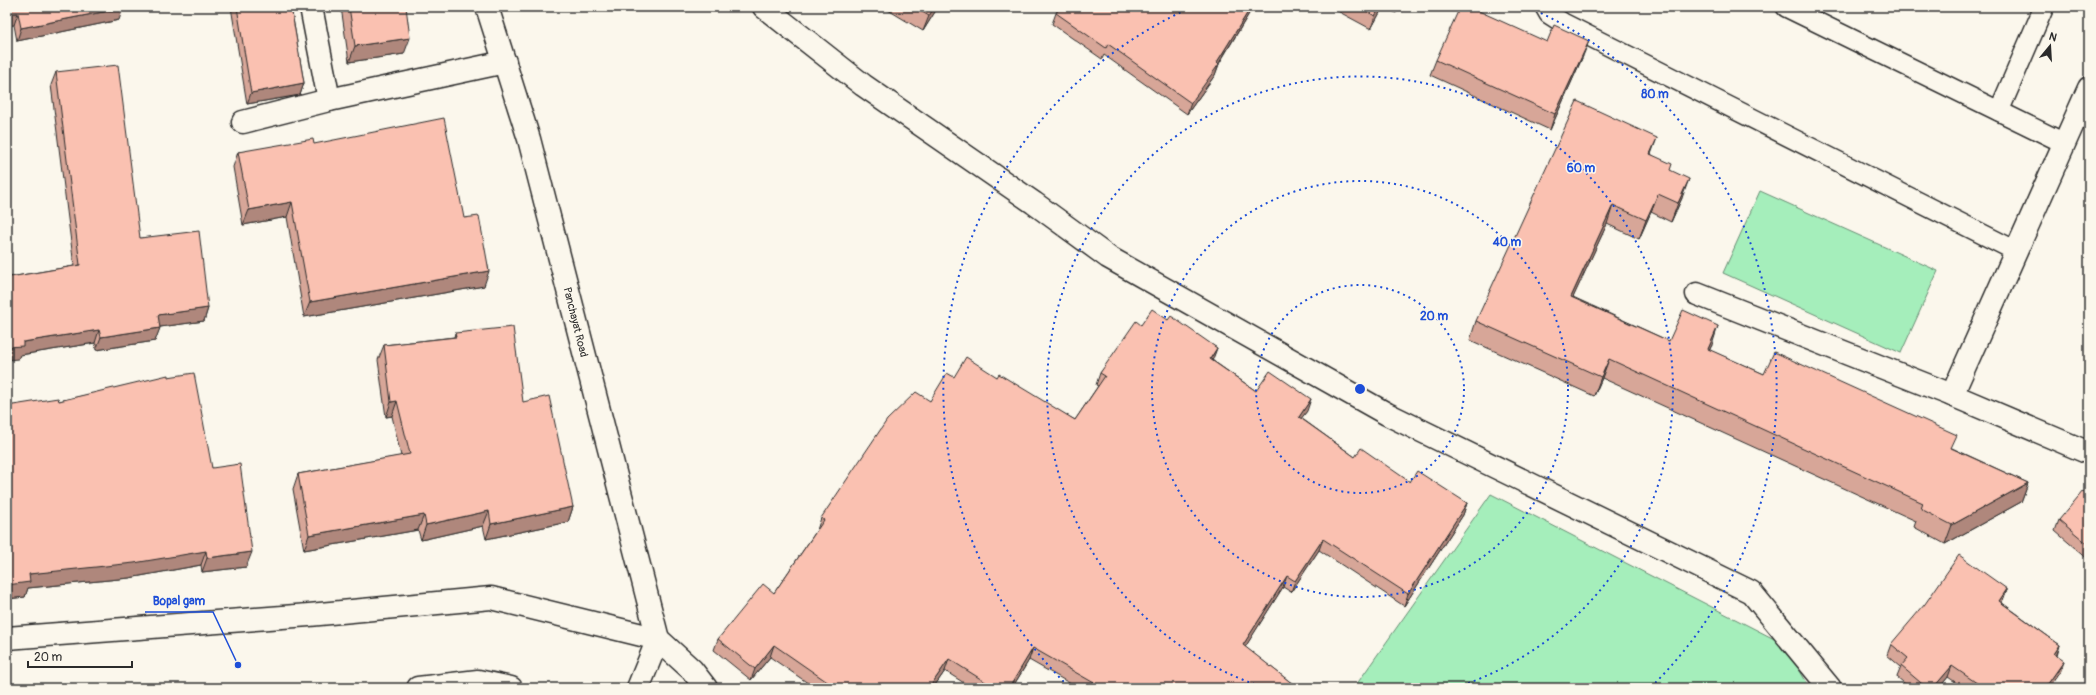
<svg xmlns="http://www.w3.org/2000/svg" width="2096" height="695" viewBox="0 0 2096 695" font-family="Pangolin,sans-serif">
  <rect width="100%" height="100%" fill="#fbf7ec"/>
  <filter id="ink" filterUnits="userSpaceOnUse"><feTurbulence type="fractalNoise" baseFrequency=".025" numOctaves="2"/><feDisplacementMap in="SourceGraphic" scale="8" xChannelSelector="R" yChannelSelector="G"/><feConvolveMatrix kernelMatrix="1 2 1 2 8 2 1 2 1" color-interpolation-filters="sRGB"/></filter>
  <g filter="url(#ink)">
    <!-- green -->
    <g fill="#a5eebb" stroke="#688c73">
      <path d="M1760 191 1938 271 1901 353 1723 273Z"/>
      <path d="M1491 494 1784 644 1810 688H1354Z"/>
    </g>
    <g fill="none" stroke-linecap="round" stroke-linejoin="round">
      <!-- lane casing -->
      <g stroke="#2b2b2b" stroke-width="22">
        <g id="lane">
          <path d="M1545 7 1549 14 1563 23 2016 251"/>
          <path d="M1786 7 2064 143"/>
          <path d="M1999 111 2044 7"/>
        </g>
      </g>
      <!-- street casing -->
      <g stroke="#2b2b2b" stroke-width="25">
        <g id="street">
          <path d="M311 7 329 100"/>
          <path d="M2089 88 1952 395 2089 453"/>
          <path d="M243 122 329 100 505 62"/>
          <path d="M1697 294 1952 395"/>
        </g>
      </g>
      <!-- secondary casing -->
      <g stroke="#2b2b2b" stroke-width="25">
        <g id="secondary">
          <path d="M487 7 529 139 658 639 638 688"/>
          <path d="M764 7 863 85 1034 203 1108 257 1387 414 1751 592 1830 688"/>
          <path d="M7 638 309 615 491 598 658 639 692 670 706 688"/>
          <path d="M418 688 478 681 511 688"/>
        </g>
      </g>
      <!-- lane -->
      <use href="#lane" stroke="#fbf7ec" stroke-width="19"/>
      <!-- street -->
      <use href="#street" stroke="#fbf7ec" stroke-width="22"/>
      <!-- secondary -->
      <use href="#secondary" stroke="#fbf7ec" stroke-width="22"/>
    </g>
    <!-- wall -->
    <g fill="#d7a698" stroke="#2b2b2b">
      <path d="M7 7 119 20 17 41 14 25Z"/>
      <path d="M231 7H291L304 83 300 95 247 104Z"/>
      <path d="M341 7H406L404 54 349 62Z"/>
      <path d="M883 7H938L923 31Z"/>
      <path d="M1060 7H1253L1219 64 1215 75 1187 114 1104 55 1102 59 1052 24 1056 13Z"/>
      <path d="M1330 7H1383L1371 29Z"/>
      <path d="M1385 7H1399L1396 13Z"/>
      <path d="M1547 42 1583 56 1550 130 1430 75 1436 60Z"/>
      <path d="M56 72 140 238 208 308 204 321 160 327 155 341 96 350 95 343 20 355 18 359 10 277 74 266 51 85Z"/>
      <path d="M314 144 464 218 484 286 304 317 287 217 243 225 233 167 238 152Z"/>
      <path d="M1651 154 1670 170 1682 198 1671 222 1651 212 1639 239 1607 224 1573 297 1669 341 1712 345 1709 350 1764 374 1952 448 2028 483 2021 502 1945 544 1914 527 1916 521 1602 378 1594 396 1470 340 1476 321Z"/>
      <path d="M1168 320 1217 348 1212 360 1256 391 1307 411 1301 418 1355 457 1410 482 1467 503 1463 515 1404 606 1319 550 1291 592 1283 587 1245 647 1298 688H1078L1029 660 1012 688H972L945 671 933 688H815L770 657 751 680 714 650 718 639 774 593 817 530 821 518 930 401 954 377H997L1075 420 1098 386 1096 385 1100 373 1141 325Z"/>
      <path d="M455 333 523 402 573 507 568 522 486 539 483 526 421 540 418 530 304 550 293 489 298 474 401 456 392 416 386 417 378 360 384 345 454 337Z"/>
      <path d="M168 377 212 468 246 567 202 572 201 565 129 578 28 588 25 597 7 599V406L59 401Z"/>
      <path d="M2089 496V560L2055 531 2059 520Z"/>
      <path d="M2007 589 2003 600 2001 602 2060 645 2057 656 2060 672 2049 688H1964L1948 677 1939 688H1910L1897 677 1901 667 1887 655 1891 644Z"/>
    </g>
    <!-- shaded-wall -->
    <g fill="#af877c" stroke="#2b2b2b">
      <path d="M934 7H938L923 31 929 16Z"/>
      <path d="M1251 7H1253L1216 68 1219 64 1215 75 1187 114 1191 103 1217 62Z"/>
      <path d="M1380 7H1383L1371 29 1375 16Z"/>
      <path d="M123 8 119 20 17 41 21 28Z"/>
      <path d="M18 13 14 25 7 26V14Z"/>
      <path d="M410 38 404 54 349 62 355 46Z"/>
      <path d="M1589 41 1583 56 1550 130 1555 114Z"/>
      <path d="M304 83 300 95 247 104 251 93Z"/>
      <path d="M1657 138 1650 157V154Z"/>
      <path d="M1689 179 1682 198 1671 222 1678 203Z"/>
      <path d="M1658 194 1651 212 1639 239 1646 220Z"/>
      <path d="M292 202 287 217 243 225 249 210Z"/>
      <path d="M1613 205 1607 224 1565 315 1571 297Z"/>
      <path d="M489 271 484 286 304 317 310 302Z"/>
      <path d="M208 308 204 321 153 328 158 315Z"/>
      <path d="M1718 326 1712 345 1701 368 1708 349Z"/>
      <path d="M160 328 155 341 96 350 101 337Z"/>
      <path d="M99 330 95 343 20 355 18 359 7 360V347L23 342Z"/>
      <path d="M1217 348 1213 359 1205 370 1210 359Z"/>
      <path d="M1609 359 1602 378 1594 396 1601 377Z"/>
      <path d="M1311 399 1307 411 1294 428 1299 417Z"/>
      <path d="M397 401 392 416 386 417 391 402Z"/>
      <path d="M2028 483 2021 502 1945 544 1952 525Z"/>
      <path d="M1467 503 1463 515 1404 606 1408 594Z"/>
      <path d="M573 507 568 522 486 539 491 524Z"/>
      <path d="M489 511 483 526 421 540 426 525Z"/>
      <path d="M424 515 418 530 304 550 309 535Z"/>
      <path d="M1323 539 1319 550 1291 592 1295 581Z"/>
      <path d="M206 551 201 565 129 578 28 588 25 597 7 599V585L29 574Z"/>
      <path d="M252 552 246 567 202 572 207 558Z"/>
      <path d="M1287 576 1283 587 1239 657 1243 645Z"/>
      <path d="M2007 589 2003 600 1994 612 1999 601Z"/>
      <path d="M774 645 770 657 751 680 755 669Z"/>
      <path d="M2060 645 2056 657 2054 654Z"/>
      <path d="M1033 648 1029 660 1012 688H1009Z"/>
      <path d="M949 659 945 671 933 688H929Z"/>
      <path d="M2064 661 2060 672 2049 688H2045Z"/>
      <path d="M1952 666 1948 677 1939 688H1933Z"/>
    </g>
    <!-- building -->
    <g fill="#fac1b1" stroke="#2b2b2b">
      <path d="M7 7H123V8L21 28 18 13 7 14Z"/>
      <path d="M237 7H291L304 83 251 93Z"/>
      <path d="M349 7H406L410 38 355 46Z"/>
      <path d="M914 7H934L929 16Z"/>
      <path d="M1060 7H1251L1217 62 1219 64 1191 103 1108 44 1106 48 1056 13Z"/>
      <path d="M1359 7H1380L1375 16Z"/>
      <path d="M1460 7H1470L1547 42 1554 25 1589 41 1555 114 1436 60Z"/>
      <path d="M118 65 140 238 199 231 208 308 158 315 160 328 101 337 99 330 23 342V346L7 347V261L10 277 80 265 56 72Z"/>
      <path d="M1577 101 1657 138 1650 154 1672 164 1670 170 1689 179 1678 203 1658 194 1646 220 1613 205 1571 297 1669 341 1683 310 1718 326 1708 349 1764 374 1774 352 1957 435 1951 448 2028 483 1952 525 1921 509 1923 503 1609 359 1601 377 1476 321Z"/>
      <path d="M444 118 464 218 479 216 489 271 310 302 292 202 249 210 238 152 313 139 314 144Z"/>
      <path d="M1152 309 1168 320 1171 316 1217 348 1210 359 1256 391 1270 371 1311 399 1299 417 1355 457 1361 448 1410 482 1417 471 1467 503 1408 594 1323 539 1295 581 1287 576 1243 645 1298 688H1100L1101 687 1033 648 1009 688H995L949 659 929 688H836L774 645 755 669 718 639 763 584 774 593 824 520 821 518 887 420 916 392 930 401 947 373 954 377 966 357 997 377 999 374 1075 420 1105 376 1100 373 1136 321 1141 325Z"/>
      <path d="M513 327 523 402 549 396 573 507 491 524 489 511 426 525 424 515 309 535 298 474 410 454 397 401 391 402 384 345 456 337 455 333Z"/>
      <path d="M194 373 212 468 240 464 252 552 207 558 206 551 134 563 29 574 30 582 7 585V406L58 398 59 401 168 375V377Z"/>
      <path d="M2083 491 2089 496V545L2059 520Z"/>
      <path d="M1959 555 2007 589 1999 601 2060 645 2054 654 2064 661 2045 688H1984L1952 666 1933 688H1927L1901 666 1908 658 1891 644 1925 604Z"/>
    </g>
  </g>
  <!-- distance rings -->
  <g fill="none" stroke="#1d4ed8" stroke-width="2" stroke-dasharray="2 4">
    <circle cx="1360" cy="389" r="104"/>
    <circle cx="1360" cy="389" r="208"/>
    <path d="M1266 688A313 313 0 1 1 1454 688"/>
    <path d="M1068 686A417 417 0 0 1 1190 8M1530 8A417 417 0 0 1 1652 686"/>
  </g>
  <g text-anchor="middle" stroke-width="3" stroke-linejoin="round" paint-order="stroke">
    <!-- street labels -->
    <g font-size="11" fill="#2b2b2b" stroke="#fbf7ec">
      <text transform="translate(576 322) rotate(76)" y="4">Panchayat Road</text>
    </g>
  </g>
  <circle cx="1360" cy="389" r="6" fill="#1d4ed8" stroke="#fbf7ec" stroke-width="2"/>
  <g font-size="12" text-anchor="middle" font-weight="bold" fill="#1d4ed8" stroke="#fbf7ec" stroke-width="3" stroke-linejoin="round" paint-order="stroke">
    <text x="1655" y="98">80 m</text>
    <text x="1581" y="172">60 m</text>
    <text x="1507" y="246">40 m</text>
    <text x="1434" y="320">20 m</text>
  </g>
  <!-- callouts -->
  <path fill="none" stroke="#1d4ed8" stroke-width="1.5" d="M238 665L213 612H145"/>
  <circle fill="#1d4ed8" stroke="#fbf7ec" stroke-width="1.5" cx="238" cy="665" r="4"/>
  <g font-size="12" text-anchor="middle" font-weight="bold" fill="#1d4ed8" stroke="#fbf7ec" stroke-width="3" stroke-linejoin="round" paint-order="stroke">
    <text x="179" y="605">Bopal gam</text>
  </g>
  <!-- margin -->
  <rect width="2096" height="695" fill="none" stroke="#fbf7ec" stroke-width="24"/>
  <rect x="12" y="12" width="2072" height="671" fill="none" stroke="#2b2b2b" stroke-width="1.5" filter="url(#ink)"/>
  <!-- north arrow -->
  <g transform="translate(2050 46) rotate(18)" stroke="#fbf7ec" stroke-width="3" paint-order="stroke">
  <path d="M0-3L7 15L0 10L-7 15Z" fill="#2b2b2b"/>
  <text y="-6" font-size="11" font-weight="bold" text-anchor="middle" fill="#2b2b2b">N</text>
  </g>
  <!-- scale -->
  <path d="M28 661v6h104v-6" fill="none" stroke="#2b2b2b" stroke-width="2"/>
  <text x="34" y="661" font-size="12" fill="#2b2b2b" stroke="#fbf7ec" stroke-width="3" paint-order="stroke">20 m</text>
</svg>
